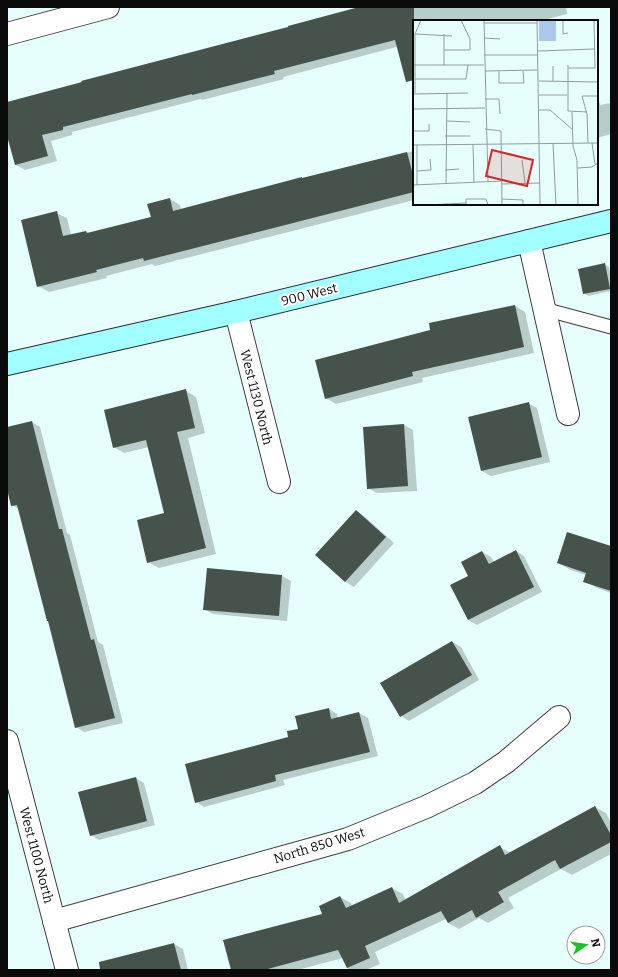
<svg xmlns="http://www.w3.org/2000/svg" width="618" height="977" viewBox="0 0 618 977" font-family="Bitter,serif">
  <rect width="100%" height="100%" fill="#e6fffd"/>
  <!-- shadow -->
  <g fill="#0003">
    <path d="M363 7H566L567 14 540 21H414V48L400 46 283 77 284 79 202 100 201 99 72 132V135L51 141 57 161 25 170 16 165 7 132V103Z"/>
    <path d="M597 92 600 105 611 103V134L597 138Z"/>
    <path d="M414 151V200L155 266 152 264 106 276 107 278 49 292 38 286 56 213 67 218 71 235 86 232 89 233 152 217 170 199 180 205 181 210Z"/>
    <path d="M604 264 609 267 611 278V291L588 296 584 293Z"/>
    <path d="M515 306 525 312 534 353 422 378 423 382 336 404 326 398 431 331Z"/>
    <path d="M186 391 196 397 205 433 188 438 216 554 159 568 148 562 165 514 149 447 124 453 114 447Z"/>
    <path d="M528 403 537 408 550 462 491 476 482 471Z"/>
    <path d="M32 422 40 427 67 533 70 535 98 642 103 645 123 723 84 732 76 727 20 510 12 505 7 485V428Z"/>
    <path d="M404 425 413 430 417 491 377 493 368 488Z"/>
    <path d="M356 511 364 516 394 543 354 587 346 582 316 555Z"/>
    <path d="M611 547V593L597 588 584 581 586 575 571 570 558 563Z"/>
    <path d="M516 551 524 556 542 592 477 625 468 620 469 577 482 552 491 557 494 562Z"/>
    <path d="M208 569 282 576 291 581 287 621 213 614 204 609Z"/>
    <path d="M452 642 461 647 479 680 409 721 401 716Z"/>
    <path d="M329 709 337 714 338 718 359 713 368 718 378 756 283 780 285 785 204 807 196 802 290 737 299 729Z"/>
    <path d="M136 778 144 783 155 825 99 840 91 835Z"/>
    <path d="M595 807 606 813 611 823V854L572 875 561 869 508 898 514 908 488 923 479 918 459 929 448 923 446 919 375 952 380 964 366 970H351L347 968 343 958 297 970H232L323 914 340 897 351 903 352 906 392 888 403 894 406 901 500 847 511 853Z"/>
    <path d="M174 944 183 949 188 970H143Z"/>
  </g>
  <!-- building -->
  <g fill="#45534c">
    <path d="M359 7H414V80L406 82 395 40 274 71 275 74 192 95V94L63 127V130L42 135 48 156 15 165 7 136V102L82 82 81 81 288 27V26Z"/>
    <path d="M407 152 414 179V192L144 261 143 258 96 270 97 272 37 287 21 220 57 211 63 236 86 231 87 233 151 217 147 204 170 198 173 211 302 177V178Z"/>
    <path d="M605 263 610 289 583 294 578 269Z"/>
    <path d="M515 305 524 347 412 372 413 376 325 399 315 360 430 330 429 323Z"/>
    <path d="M186 389 195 428 177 432 206 548 147 563 137 520 164 513 146 440 113 448 104 410Z"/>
    <path d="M529 402 542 457 481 471 468 417Z"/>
    <path d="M32 421 59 529H62L91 640 94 639 115 718 75 728 48 621H47L17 505 11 506 7 489V427Z"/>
    <path d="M404 424 408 486 367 489 363 427Z"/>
    <path d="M356 510 386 537 345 582 315 555Z"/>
    <path d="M567 532 611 546V591L583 582 586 573 557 563Z"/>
    <path d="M516 550 534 587 468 620 450 585 468 576 461 562 482 551 489 564Z"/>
    <path d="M207 568 282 575 279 616 203 610Z"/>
    <path d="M452 641 472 675 400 717 380 683Z"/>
    <path d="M329 708 331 719 359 712 370 752 275 775 276 781 195 803 185 764 288 737 287 731 298 729 295 716Z"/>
    <path d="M136 777 147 821 90 836 78 792Z"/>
    <path d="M595 806 611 835V842L560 869 555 860 498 892 504 902 476 918 472 910 448 923 441 911 365 946 370 958 347 968 338 950 264 970H231L223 940 322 914 319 906 340 896 346 908 392 887 399 903 500 845 505 855Z"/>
    <path d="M174 943 181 970H100L99 962Z"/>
  </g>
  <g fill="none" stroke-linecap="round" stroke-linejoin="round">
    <!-- lane casing -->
    <g stroke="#3d3d3d" stroke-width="15">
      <path id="lane" d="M544 309 611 327"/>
    </g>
    <!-- street casing -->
    <g stroke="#3d3d3d" stroke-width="24">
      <g id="street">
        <path d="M7 34 108 7"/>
        <path d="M529 241 568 414"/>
        <path d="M236 312 279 482"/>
        <path d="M7 741 67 970"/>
        <path d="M54 921 348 839 426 807 475 783 506 762 559 717"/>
      </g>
    </g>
    <!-- secondary casing -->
    <g stroke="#2c2c2c" stroke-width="24">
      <path id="secondary" d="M7 364 236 312 611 221"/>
    </g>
    <!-- lane -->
    <use href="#lane" stroke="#fff" stroke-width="13"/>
    <!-- street -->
    <use href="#street" stroke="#fff" stroke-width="22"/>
    <!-- secondary -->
    <use href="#secondary" stroke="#a1ffff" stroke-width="22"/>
  </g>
  <g text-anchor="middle" stroke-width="4" stroke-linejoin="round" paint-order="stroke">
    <!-- street labels -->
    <g font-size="13" fill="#0a0a0a" stroke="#fff">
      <text transform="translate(309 294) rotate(-14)" y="5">900 West</text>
      <text transform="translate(257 397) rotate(76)" y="5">West 1130 North</text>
      <text transform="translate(319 845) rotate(-17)" y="5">North 850 West</text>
      <text transform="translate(37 855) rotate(75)" y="5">West 1100 North</text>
    </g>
  </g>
  <!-- overview -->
  <g transform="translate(413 20)">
    <rect width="185" height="185" fill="#e6fffd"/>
    <path d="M126 0H143V21H126Z" fill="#adc7ec"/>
    <path fill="none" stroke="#8e9d9c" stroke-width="1" d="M71 0 75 161M124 0 127 185M150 0V14L155 13M71 3H124M2 14 39 16M31 14V45M71 18 87 19M31 30H57V19L48 0M125 31 181 29M71 35H125M0 45H71M155 45V91L174 92M140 46V61M155 48H182L181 0M72 51 125 50M86 51V63H111L110 51M2 59H53L55 45M126 61 185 62M2 73V14L8 0M0 74 55 73M126 75H154M72 79H86L87 94M0 89 72 88M126 90H137L160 110M159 92 160 126 164 140 165 185M34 101 57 102M72 109 88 111 89 185M0 111H16V104M32 116H57M175 123 174 94 169 76H185M179 123 182 144M60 124 61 162M140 124 143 185M0 125 185 123M4 125V165M109 140 112 163M165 148 179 147 185 143M32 150 46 149M4 151 18 150 17 139M33 164 34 73M89 164 127 163M0 165 89 161M89 179 110 180V185M53 184V179H73L75 185M14 185 53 183"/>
    <path fill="#d62828" fill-opacity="0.15" stroke="#d62828" stroke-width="2" d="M79 130 120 140 114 166 73 156Z"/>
    <rect width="185" height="185" fill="none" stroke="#0a0a0a" stroke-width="2"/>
  </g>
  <!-- border -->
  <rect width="618" height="977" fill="none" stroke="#0a0a0a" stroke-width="16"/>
  <!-- north arrow -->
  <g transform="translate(586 945) rotate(77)"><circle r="19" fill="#ffffff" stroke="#9d9d9d"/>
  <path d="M0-3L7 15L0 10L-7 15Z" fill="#17c422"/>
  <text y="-6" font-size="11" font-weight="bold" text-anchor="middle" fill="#0a0a0a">N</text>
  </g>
</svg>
